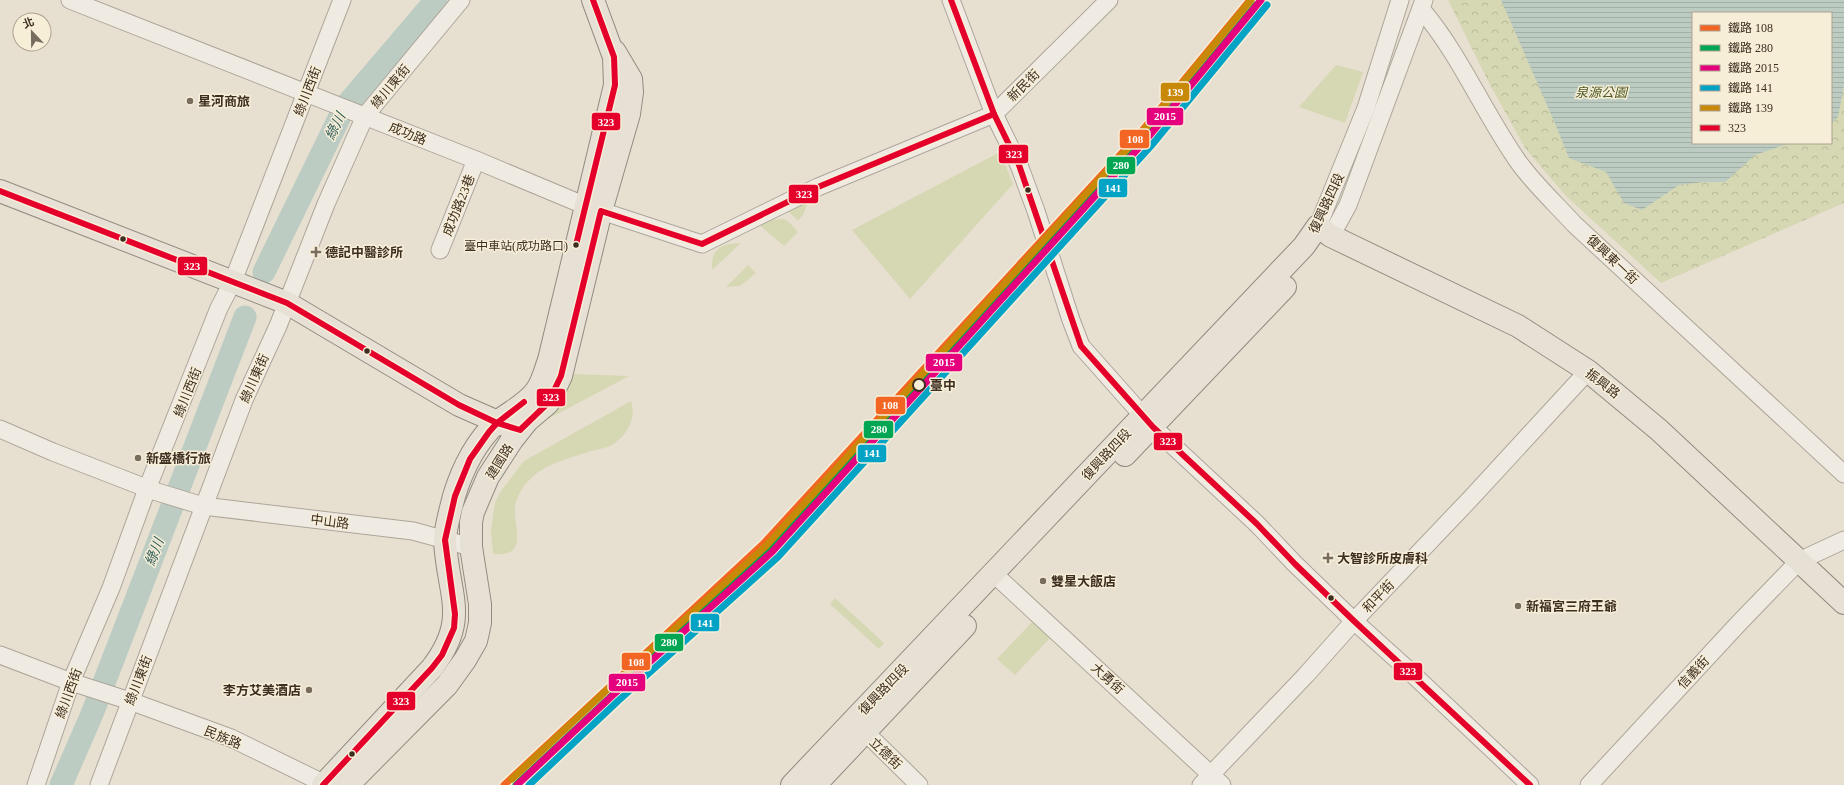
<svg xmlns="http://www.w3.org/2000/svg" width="1844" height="785" viewBox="0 0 1844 785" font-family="'Times New Roman','Noto Sans TC',serif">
  <defs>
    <pattern id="park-crowns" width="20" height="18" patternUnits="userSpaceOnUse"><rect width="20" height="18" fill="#d6d7b3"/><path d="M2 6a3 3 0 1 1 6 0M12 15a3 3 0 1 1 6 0" fill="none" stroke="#b9b99a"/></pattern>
    <pattern id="water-rules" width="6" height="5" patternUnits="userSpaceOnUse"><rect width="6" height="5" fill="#bcccc2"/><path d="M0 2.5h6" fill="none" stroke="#a2b0a6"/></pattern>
  </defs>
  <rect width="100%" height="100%" fill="#e7e0d1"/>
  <!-- grass -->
  <g fill="#d6d7b3">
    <path d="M1336 65 1363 72 1345 123 1299 107Z"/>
    <path d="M1000 152 1013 184 910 299 852 230Z"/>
    <path d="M809 200 803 215 798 221 790 213 781 210Z"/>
    <path d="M784 219 789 222 798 232 784 246 758 224 769 220Z"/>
    <path d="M741 243 712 270C711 248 720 244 741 243Z"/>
    <path d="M748 265 756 273 740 286 726 287Z"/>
    <path d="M574 374 629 376 548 419 559 406Z"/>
    <path d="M631 401C637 418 627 436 612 445 606 448 598 449 591 451 576 456 553 462 540 471 528 479 516 494 515 508 514 530 529 557 493 554L491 531 495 502 501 491 524 461Z"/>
    <path d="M835 598 884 643 879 649 830 604Z"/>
    <path d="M1034 620 1051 637 1015 675 997 659Z"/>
  </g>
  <!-- park -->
  <path fill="url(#park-crowns)" fill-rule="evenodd" d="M1448 0H1844V203L1661 283 1566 196 1525 148 1489 83ZM1693 13H1831V143H1693Z"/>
  <!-- water -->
  <path fill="url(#water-rules)" d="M1501 0H1844V85L1838 117 1831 124V13H1693V143H1790L1755 155 1725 182H1703L1679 185 1642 210 1624 203 1606 172 1569 158 1554 121Z"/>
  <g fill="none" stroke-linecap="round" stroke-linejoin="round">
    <!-- river -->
    <g stroke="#bcccc2" stroke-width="23">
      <path d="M264 272 344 108 436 0"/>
      <path d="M61 785 92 714 245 317"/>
    </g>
    <!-- minor casing -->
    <g stroke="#ada599" stroke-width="19">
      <g id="minor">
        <path d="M70 0 476 160 586 206 702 244 818 187 994 114 1109 0"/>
        <path d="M951 0 994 114 1019 165 1036 211 1071 320 1081 346 1153 427 1257 524 1295 564 1354 621 1404 666 1530 785"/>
        <path d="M1422 10C1460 55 1483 111 1517 160 1533 183 1555 203 1574 224L1844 474"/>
        <path d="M1318 226 1366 108 1400 0"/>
        <path d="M1331 236 1348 205 1424 0"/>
        <path d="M440 250 476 160"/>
        <path d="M0 429 53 452 154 491 203 506 413 531 471 547"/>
        <path d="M993 573 1222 785"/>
        <path d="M0 655 71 682 130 701 231 738 327 785"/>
        <path d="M856 723 919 785"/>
        <path d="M36 785 71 682 111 588 147 489 219 308 233 281 342 0"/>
        <path d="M99 785 244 400 278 326 326 204 365 116 461 0"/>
        <path d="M1201 785 1306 675 1354 621 1472 497 1588 371"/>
        <path d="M1589 785 1739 623 1799 561 1844 540"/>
      </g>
    </g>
    <!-- major casing -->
    <g stroke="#928b80" stroke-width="24">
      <g id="major">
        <path d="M0 191 287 303 459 405 509 427"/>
        <path d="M1125 455 1285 287"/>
        <path d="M323 785 432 668C470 618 448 596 445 541 445 529 451 508 454 496 462 470 476 442 496 423 509 412 526 405 536 391 543 382 545 370 549 360L615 85 614 57 593 0"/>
        <path d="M348 785 447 685 465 660 476 641 480 623V604L471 547V522L473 512 488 477 512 440 528 420 548 403 561 376 601 211 629 114 632 92 631 79 615 52"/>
        <path d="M792 785 1304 246 1318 226 1331 236 1518 326 1588 371 1659 430 1844 603"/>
        <path d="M815 785 965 626"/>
      </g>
    </g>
    <!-- minor -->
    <use href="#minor" stroke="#efebe3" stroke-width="17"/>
    <!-- major -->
    <use href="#major" stroke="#e6e1d4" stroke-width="22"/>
    <!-- bus-1 casing -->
    <g stroke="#f7eed8" stroke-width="9">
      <g id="bus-1">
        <path d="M951 0 994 114 1019 165 1081 346 1153 427 1257 524 1295 564 1354 621 1530 785"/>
        <path d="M0 191 287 303 459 405 497 423 520 430 548 403 561 376 601 211 702 244 818 187 994 114"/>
        <path d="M576 245 615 85 614 57 593 0"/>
        <path d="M323 785 432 668 442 655 454 628 455 614 445 540 455 496 470 459 489 432 497 423 524 402"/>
      </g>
    </g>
    <!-- bus-1 -->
    <use href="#bus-1" stroke="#e4002b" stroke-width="6"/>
    <!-- rail-1 casing -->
    <g stroke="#f7eed8" stroke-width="10">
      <path id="rail-1" d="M504 785 764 543 1141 132 1250 0"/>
    </g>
    <!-- rail-2 casing -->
    <g stroke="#f7eed8" stroke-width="10">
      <path id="rail-2" d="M516 785 770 548 1147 137 1256 5"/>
    </g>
    <!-- rail-3 casing -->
    <g stroke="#f7eed8" stroke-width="10">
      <path id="rail-3" d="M517 785 613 695 772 552 1145 141 1261 0"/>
    </g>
    <!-- rail-4 casing -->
    <g stroke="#f7eed8" stroke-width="10">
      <path id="rail-4" d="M529 785 618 701 778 557 1151 146 1267 5"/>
    </g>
    <!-- rail-5 casing -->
    <g stroke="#f7eed8" stroke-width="10">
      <path id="rail-5" d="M512 779 608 689 766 546 1139 136 1251 0"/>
    </g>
    <!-- rail-1 -->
    <use href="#rail-1" stroke="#f26522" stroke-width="7"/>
    <!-- rail-2 -->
    <use href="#rail-2" stroke="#00a651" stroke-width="7"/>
    <!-- rail-3 -->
    <use href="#rail-3" stroke="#e5007d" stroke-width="7"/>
    <!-- rail-4 -->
    <use href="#rail-4" stroke="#03a3c5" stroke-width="7"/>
    <!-- rail-5 -->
    <use href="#rail-5" stroke="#c88808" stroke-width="7"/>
  </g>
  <!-- markers -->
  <g fill="#786c5e" stroke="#f7eed8" stroke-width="1.5">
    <circle cx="190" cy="101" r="4"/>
    <path d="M314 246h4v4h4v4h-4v4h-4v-4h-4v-4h4z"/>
    <circle cx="138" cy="458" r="4"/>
    <path d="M1326 552h4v4h4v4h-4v4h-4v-4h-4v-4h4z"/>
    <circle cx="1043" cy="581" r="4"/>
    <circle cx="1518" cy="606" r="4"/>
    <circle cx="309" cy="690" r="4"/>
  </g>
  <g fill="#3d2e20" stroke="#f7eed8" stroke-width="1.5">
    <circle cx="1028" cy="190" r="3.5"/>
    <circle cx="123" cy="239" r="3.5"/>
    <circle cx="576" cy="245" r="3.5"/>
    <circle cx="367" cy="351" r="3.5"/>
    <circle cx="1331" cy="598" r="3.5"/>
    <circle cx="352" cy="754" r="3.5"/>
  </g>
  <circle fill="#f7eed8" stroke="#3d2e20" stroke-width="2" cx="919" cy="385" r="6"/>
  <g text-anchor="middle" stroke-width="3" stroke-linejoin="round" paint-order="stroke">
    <!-- bus labels -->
    <g font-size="12" fill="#3d2e20" stroke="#f7eed8" text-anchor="end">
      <text x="568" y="250">臺中車站(成功路口)</text>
    </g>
    <!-- street labels -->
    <g font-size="13" fill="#3d2e20" stroke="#f7eed8">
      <text transform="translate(1023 85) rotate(-45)" y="5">新民街</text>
      <text transform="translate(390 86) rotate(-50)" y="5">綠川東街</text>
      <text transform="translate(307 91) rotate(-69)" y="5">綠川西街</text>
      <text transform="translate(408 133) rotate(22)" y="5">成功路</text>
      <text transform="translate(1326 203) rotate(-65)" y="5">復興路四段</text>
      <text transform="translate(458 205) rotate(-68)" y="5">成功路23巷</text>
      <text transform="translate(1613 259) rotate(43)" y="5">復興東一街</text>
      <text transform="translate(254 378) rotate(-66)" y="5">綠川東街</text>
      <text transform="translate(1603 383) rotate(37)" y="5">振興路</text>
      <text transform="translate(187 392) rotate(-68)" y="5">綠川西街</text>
      <text transform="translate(1106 454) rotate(-47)" y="5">復興路四段</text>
      <text transform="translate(499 461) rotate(-58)" y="5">建國路</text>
      <text transform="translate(330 521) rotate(7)" y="5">中山路</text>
      <text transform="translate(1378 596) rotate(-46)" y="5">和平街</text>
      <text transform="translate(1693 672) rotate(-47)" y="5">信義街</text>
      <text transform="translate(1108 678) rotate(42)" y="5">大勇街</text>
      <text transform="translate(138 680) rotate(-69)" y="5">綠川東街</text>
      <text transform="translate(883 689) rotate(-46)" y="5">復興路四段</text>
      <text transform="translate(68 693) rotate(-70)" y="5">綠川西街</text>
      <text transform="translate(223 737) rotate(22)" y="5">民族路</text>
      <text transform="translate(886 753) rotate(44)" y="5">立德街</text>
    </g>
    <!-- park labels -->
    <g font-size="13" font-style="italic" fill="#4d5a26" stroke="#f7eed8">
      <text x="1601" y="97">泉源公園</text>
    </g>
    <!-- poi labels -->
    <g font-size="13" font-weight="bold" fill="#3d2e20" stroke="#f7eed8" text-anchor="start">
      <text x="198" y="106">星河商旅</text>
      <text x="325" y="257">德記中醫診所</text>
      <text x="146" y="463">新盛橋行旅</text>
      <text x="1337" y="563">大智診所皮膚科</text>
      <text x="1051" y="586">雙星大飯店</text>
      <text x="1526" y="611">新福宮三府王爺</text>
      <text x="301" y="695" text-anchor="end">李方艾美酒店</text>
    </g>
    <!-- stop labels -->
    <g font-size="13" font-weight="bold" fill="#3d2e20" stroke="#f7eed8" text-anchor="start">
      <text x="930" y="390">臺中</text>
    </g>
    <!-- water labels -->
    <g font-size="14" font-style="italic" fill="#2f5d5a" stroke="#f7eed8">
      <text transform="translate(335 126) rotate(-64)" y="5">綠川</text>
      <text transform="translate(154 552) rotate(-69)" y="5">綠川</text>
    </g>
  </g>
  <g stroke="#f7eed8" stroke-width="1.5">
    <rect x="1160" y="82" width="30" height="20" rx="4" fill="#c88808"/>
    <rect x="1146" y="107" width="38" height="19" rx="4" fill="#e5007d"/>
    <rect x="591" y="112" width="30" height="19" rx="4" fill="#e4002b"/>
    <rect x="1119" y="129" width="31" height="20" rx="4" fill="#f26522"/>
    <rect x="998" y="144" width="31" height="20" rx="4" fill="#e4002b"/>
    <rect x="1106" y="156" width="30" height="19" rx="4" fill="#00a651"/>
    <rect x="1098" y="178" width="30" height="20" rx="4" fill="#03a3c5"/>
    <rect x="788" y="184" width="31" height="20" rx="4" fill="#e4002b"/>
    <rect x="177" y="256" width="31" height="20" rx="4" fill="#e4002b"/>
    <rect x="925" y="353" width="38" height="19" rx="4" fill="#e5007d"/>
    <rect x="536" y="388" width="30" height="19" rx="4" fill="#e4002b"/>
    <rect x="875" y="396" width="31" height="19" rx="4" fill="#f26522"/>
    <rect x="863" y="420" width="31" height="19" rx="4" fill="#00a651"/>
    <rect x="1153" y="432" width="30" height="19" rx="4" fill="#e4002b"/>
    <rect x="857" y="444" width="30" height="19" rx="4" fill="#03a3c5"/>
    <rect x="690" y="613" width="30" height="19" rx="4" fill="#03a3c5"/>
    <rect x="654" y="633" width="30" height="19" rx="4" fill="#00a651"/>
    <rect x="621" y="652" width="30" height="19" rx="4" fill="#f26522"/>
    <rect x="1393" y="662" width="30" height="19" rx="4" fill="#e4002b"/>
    <rect x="608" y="673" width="38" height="19" rx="4" fill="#e5007d"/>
    <rect x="386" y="691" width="30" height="20" rx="4" fill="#e4002b"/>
  </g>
  <g font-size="11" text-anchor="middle" font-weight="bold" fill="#fff">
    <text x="1175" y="96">139</text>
    <text x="1165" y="120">2015</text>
    <text x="606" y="126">323</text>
    <text x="1135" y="143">108</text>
    <text x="1014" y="158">323</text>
    <text x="1121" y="169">280</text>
    <text x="1113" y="192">141</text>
    <text x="804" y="198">323</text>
    <text x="192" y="270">323</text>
    <text x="944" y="366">2015</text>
    <text x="551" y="401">323</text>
    <text x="890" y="409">108</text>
    <text x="879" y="433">280</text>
    <text x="1168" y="445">323</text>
    <text x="872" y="457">141</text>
    <text x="705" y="627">141</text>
    <text x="669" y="646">280</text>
    <text x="636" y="666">108</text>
    <text x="1408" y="675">323</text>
    <text x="627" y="686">2015</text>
    <text x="401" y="705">323</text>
  </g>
  <!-- legend -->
  <rect x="1692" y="12" width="140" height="132" fill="#f7eed8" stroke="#ada18e"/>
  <rect x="1700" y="25" width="20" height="6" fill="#f26522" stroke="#ada18e"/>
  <text x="1728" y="32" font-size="12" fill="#3d2e20">鐵路 108</text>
  <rect x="1700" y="45" width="20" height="6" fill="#00a651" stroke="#ada18e"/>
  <text x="1728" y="52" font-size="12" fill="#3d2e20">鐵路 280</text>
  <rect x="1700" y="65" width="20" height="6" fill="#e5007d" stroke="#ada18e"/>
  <text x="1728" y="72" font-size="12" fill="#3d2e20">鐵路 2015</text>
  <rect x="1700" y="85" width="20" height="6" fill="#03a3c5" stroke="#ada18e"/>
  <text x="1728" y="92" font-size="12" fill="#3d2e20">鐵路 141</text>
  <rect x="1700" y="105" width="20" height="6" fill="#c88808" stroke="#ada18e"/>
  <text x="1728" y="112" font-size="12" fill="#3d2e20">鐵路 139</text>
  <rect x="1700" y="125" width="20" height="6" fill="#e4002b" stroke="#ada18e"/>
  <text x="1728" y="132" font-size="12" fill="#3d2e20">323</text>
  <!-- north arrow -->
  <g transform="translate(32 32) rotate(338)"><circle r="19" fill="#f7eed8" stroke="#ada18e"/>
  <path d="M0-3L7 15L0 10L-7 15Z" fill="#786c5e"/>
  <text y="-6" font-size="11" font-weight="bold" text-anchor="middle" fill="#3d2e20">北</text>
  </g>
</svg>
